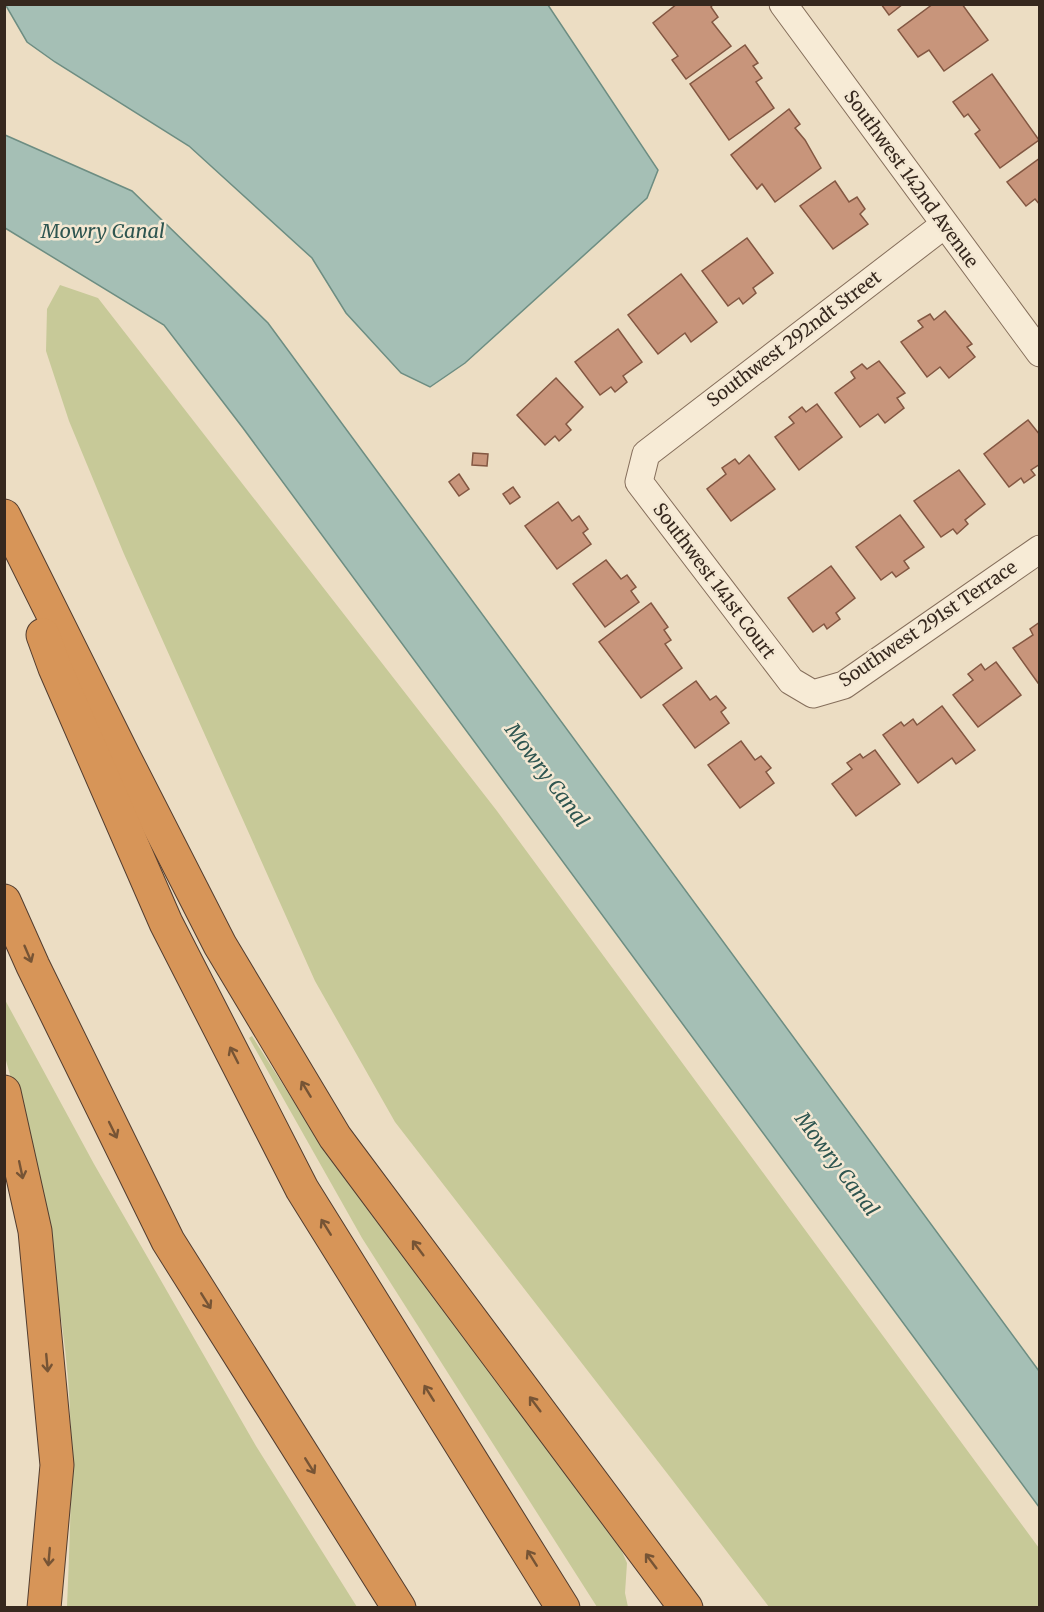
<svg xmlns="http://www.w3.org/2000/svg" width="1044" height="1612" viewBox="0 0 1044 1612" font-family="Merriweather,serif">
  <rect width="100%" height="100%" fill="#ecddc3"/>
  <!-- green -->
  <g fill="#c7c998">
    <path d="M60 285 98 298 497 811 1039 1548V1607H769L670 1477 395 1122 315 981 124 554 69 421 46 351 47 309Z"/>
    <path d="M4 998 94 1164 256 1446 357 1607H67C70 1531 74 1455 68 1379 60 1279 33 1180 12 1082L5 1057Z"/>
    <path d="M252 1036 303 1116 617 1540 627 1563 625 1593 628 1607H597L362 1238 249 1038Z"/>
  </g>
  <!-- water -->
  <g fill="#a5bfb5" stroke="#6d8d82" stroke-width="1.5">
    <path d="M5 4 548 5 658 170 647 198 465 363 430 387 401 373 346 313 312 258 189 146 55 62 27 42Z"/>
    <path d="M5 135 132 191 268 323 1039 1371V1507L243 428 164 325 5 228Z"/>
  </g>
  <!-- building -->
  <g fill="#c8957b" stroke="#835742" stroke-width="1.5">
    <path d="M677 4H713L711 7 718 17 712 22 731 46 686 79 672 60 678 56 653 23Z"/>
    <path d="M881 4H903L889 15Z"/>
    <path d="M933 4H962L988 40 944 71 929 50 918 57 898 30Z"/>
    <path d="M745 45 758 63 753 66 762 78 756 82 774 108 729 140 690 84Z"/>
    <path d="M992 74 1039 140 1000 168 975 134 980 130 968 114 964 117 953 102Z"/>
    <path d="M789 109 800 124 795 128 805 140 821 168 775 202 762 184 757 189 731 155Z"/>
    <path d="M1040 158V205L1035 199 1026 206 1007 182Z"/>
    <path d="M835 181 849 202 857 197 865 209 860 214 868 224 833 249 800 206Z"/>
    <path d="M747 238 773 273 753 288 756 293 743 304 739 298 728 306 702 271Z"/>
    <path d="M681 274 717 322 691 342 685 333 658 354 628 315Z"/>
    <path d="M945 311 972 344 967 347 975 357 949 378 940 367 927 377 901 342 923 327 918 321 930 314 934 320Z"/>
    <path d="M618 329 642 362 623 376 627 382 615 392 611 387 600 395 575 362Z"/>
    <path d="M879 361 905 393 897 398 904 408 885 423 878 414 860 427 835 393 855 378 851 372 862 364 867 369Z"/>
    <path d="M556 378 583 407 566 424 571 430 559 441 555 436 545 445 517 415Z"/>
    <path d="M817 404 842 437 799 470 775 437 794 423 789 417 802 407 806 412Z"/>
    <path d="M1028 420 1040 435V464L1031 470 1035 475 1024 483 1021 478 1009 487 984 454Z"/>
    <path d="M473 453 488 454 487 466 472 465Z"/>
    <path d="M749 455 775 489 731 521 707 489 726 474 722 468 735 459 739 464Z"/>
    <path d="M959 470 985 504 965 520 968 524 957 534 953 529 941 537 914 501Z"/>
    <path d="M459 474 469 489 459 496 449 482Z"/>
    <path d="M513 487 520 497 510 504 503 494Z"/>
    <path d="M558 502 572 521 579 516 588 529 583 533 591 544 557 569 525 526Z"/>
    <path d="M900 515 924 547 904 561 909 568 896 577 892 572 881 580 856 547Z"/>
    <path d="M606 560 621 579 627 575 636 587 631 591 639 602 605 627 573 584Z"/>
    <path d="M831 566 855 598 836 613 840 619 827 629 824 624 813 632 788 598Z"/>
    <path d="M651 603 668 627 664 630 671 640 665 644 682 668 641 698 599 642Z"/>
    <path d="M1040 622V682L1038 683 1013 648 1033 635 1030 629Z"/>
    <path d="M996 662 1021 695 978 727 953 695 973 680 968 674 981 664 985 670Z"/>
    <path d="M696 681 710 700 716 696 726 708 721 712 729 723 695 748 663 705Z"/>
    <path d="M942 706 975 750 956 764 952 758 918 783 883 735 901 722 904 726 913 719 917 725Z"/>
    <path d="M741 741 755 760 761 756 771 768 766 772 774 783 740 808 708 765Z"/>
    <path d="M875 750 900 784 856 816 832 784 852 769 847 763 860 754 863 758Z"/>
  </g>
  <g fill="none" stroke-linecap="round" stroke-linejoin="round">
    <!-- minor casing -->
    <g stroke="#856e5b" stroke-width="29">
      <g id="minor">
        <path d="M783 4 1040 353"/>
        <path d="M944 225 646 454 639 482 791 681 813 694 844 685 1040 549"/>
      </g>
    </g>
    <!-- motorway casing -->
    <g stroke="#533d2f" stroke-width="35">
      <g id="motorway">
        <path d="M4 516 124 757 220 945 335 1137 686 1608"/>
        <path d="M43 635 55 668 166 923 302 1189 563 1608"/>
        <path d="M4 901 33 966 168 1241 399 1608"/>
        <path d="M4 1092 35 1231 57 1465 44 1608"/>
      </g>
    </g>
    <!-- minor -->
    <use href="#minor" stroke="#f7ebd6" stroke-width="27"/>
    <!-- motorway -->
    <use href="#motorway" stroke="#d79558" stroke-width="33"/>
  </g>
  <!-- one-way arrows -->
  <defs><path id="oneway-shaft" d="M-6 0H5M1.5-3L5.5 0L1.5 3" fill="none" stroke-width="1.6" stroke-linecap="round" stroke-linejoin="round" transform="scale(1.5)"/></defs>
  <g stroke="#765435">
    <use href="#oneway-shaft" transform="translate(28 954) rotate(67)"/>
    <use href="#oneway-shaft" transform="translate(234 1055) rotate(-117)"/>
    <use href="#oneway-shaft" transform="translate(306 1089) rotate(-121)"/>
    <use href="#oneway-shaft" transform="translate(113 1130) rotate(64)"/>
    <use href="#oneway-shaft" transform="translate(21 1170) rotate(78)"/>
    <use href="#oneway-shaft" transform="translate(326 1227) rotate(-122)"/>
    <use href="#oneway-shaft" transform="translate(418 1248) rotate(-127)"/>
    <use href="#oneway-shaft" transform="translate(206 1301) rotate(58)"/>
    <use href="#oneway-shaft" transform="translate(47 1363) rotate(85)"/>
    <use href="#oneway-shaft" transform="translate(429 1393) rotate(-122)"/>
    <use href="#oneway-shaft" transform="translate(535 1404) rotate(-127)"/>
    <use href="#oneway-shaft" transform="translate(310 1466) rotate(58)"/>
    <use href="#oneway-shaft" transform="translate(49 1557) rotate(95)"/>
    <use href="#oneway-shaft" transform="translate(532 1558) rotate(-122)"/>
    <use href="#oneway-shaft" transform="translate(651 1561) rotate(-127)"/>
  </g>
  <g text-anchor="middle" stroke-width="5" stroke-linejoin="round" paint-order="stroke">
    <!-- street labels -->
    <g font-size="18" fill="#36281e" stroke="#f4e8d3">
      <text transform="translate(911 179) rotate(54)" y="6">Southwest 142nd Avenue</text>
      <text transform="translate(794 339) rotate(-37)" y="6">Southwest 292ndt Street</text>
      <text transform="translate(714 581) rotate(53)" y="6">Southwest 141st Court</text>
      <text transform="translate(928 624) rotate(-34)" y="6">Southwest 291st Terrace</text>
    </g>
    <!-- water labels -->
    <g font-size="20" font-style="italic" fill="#2e5550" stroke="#f4e8d3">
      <text x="103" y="238">Mowry Canal</text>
      <text transform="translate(547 775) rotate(53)" y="7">Mowry Canal</text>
      <text transform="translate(837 1164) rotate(53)" y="7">Mowry Canal</text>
    </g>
  </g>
  <!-- border -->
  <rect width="1044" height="1612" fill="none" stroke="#36281e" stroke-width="12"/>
</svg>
